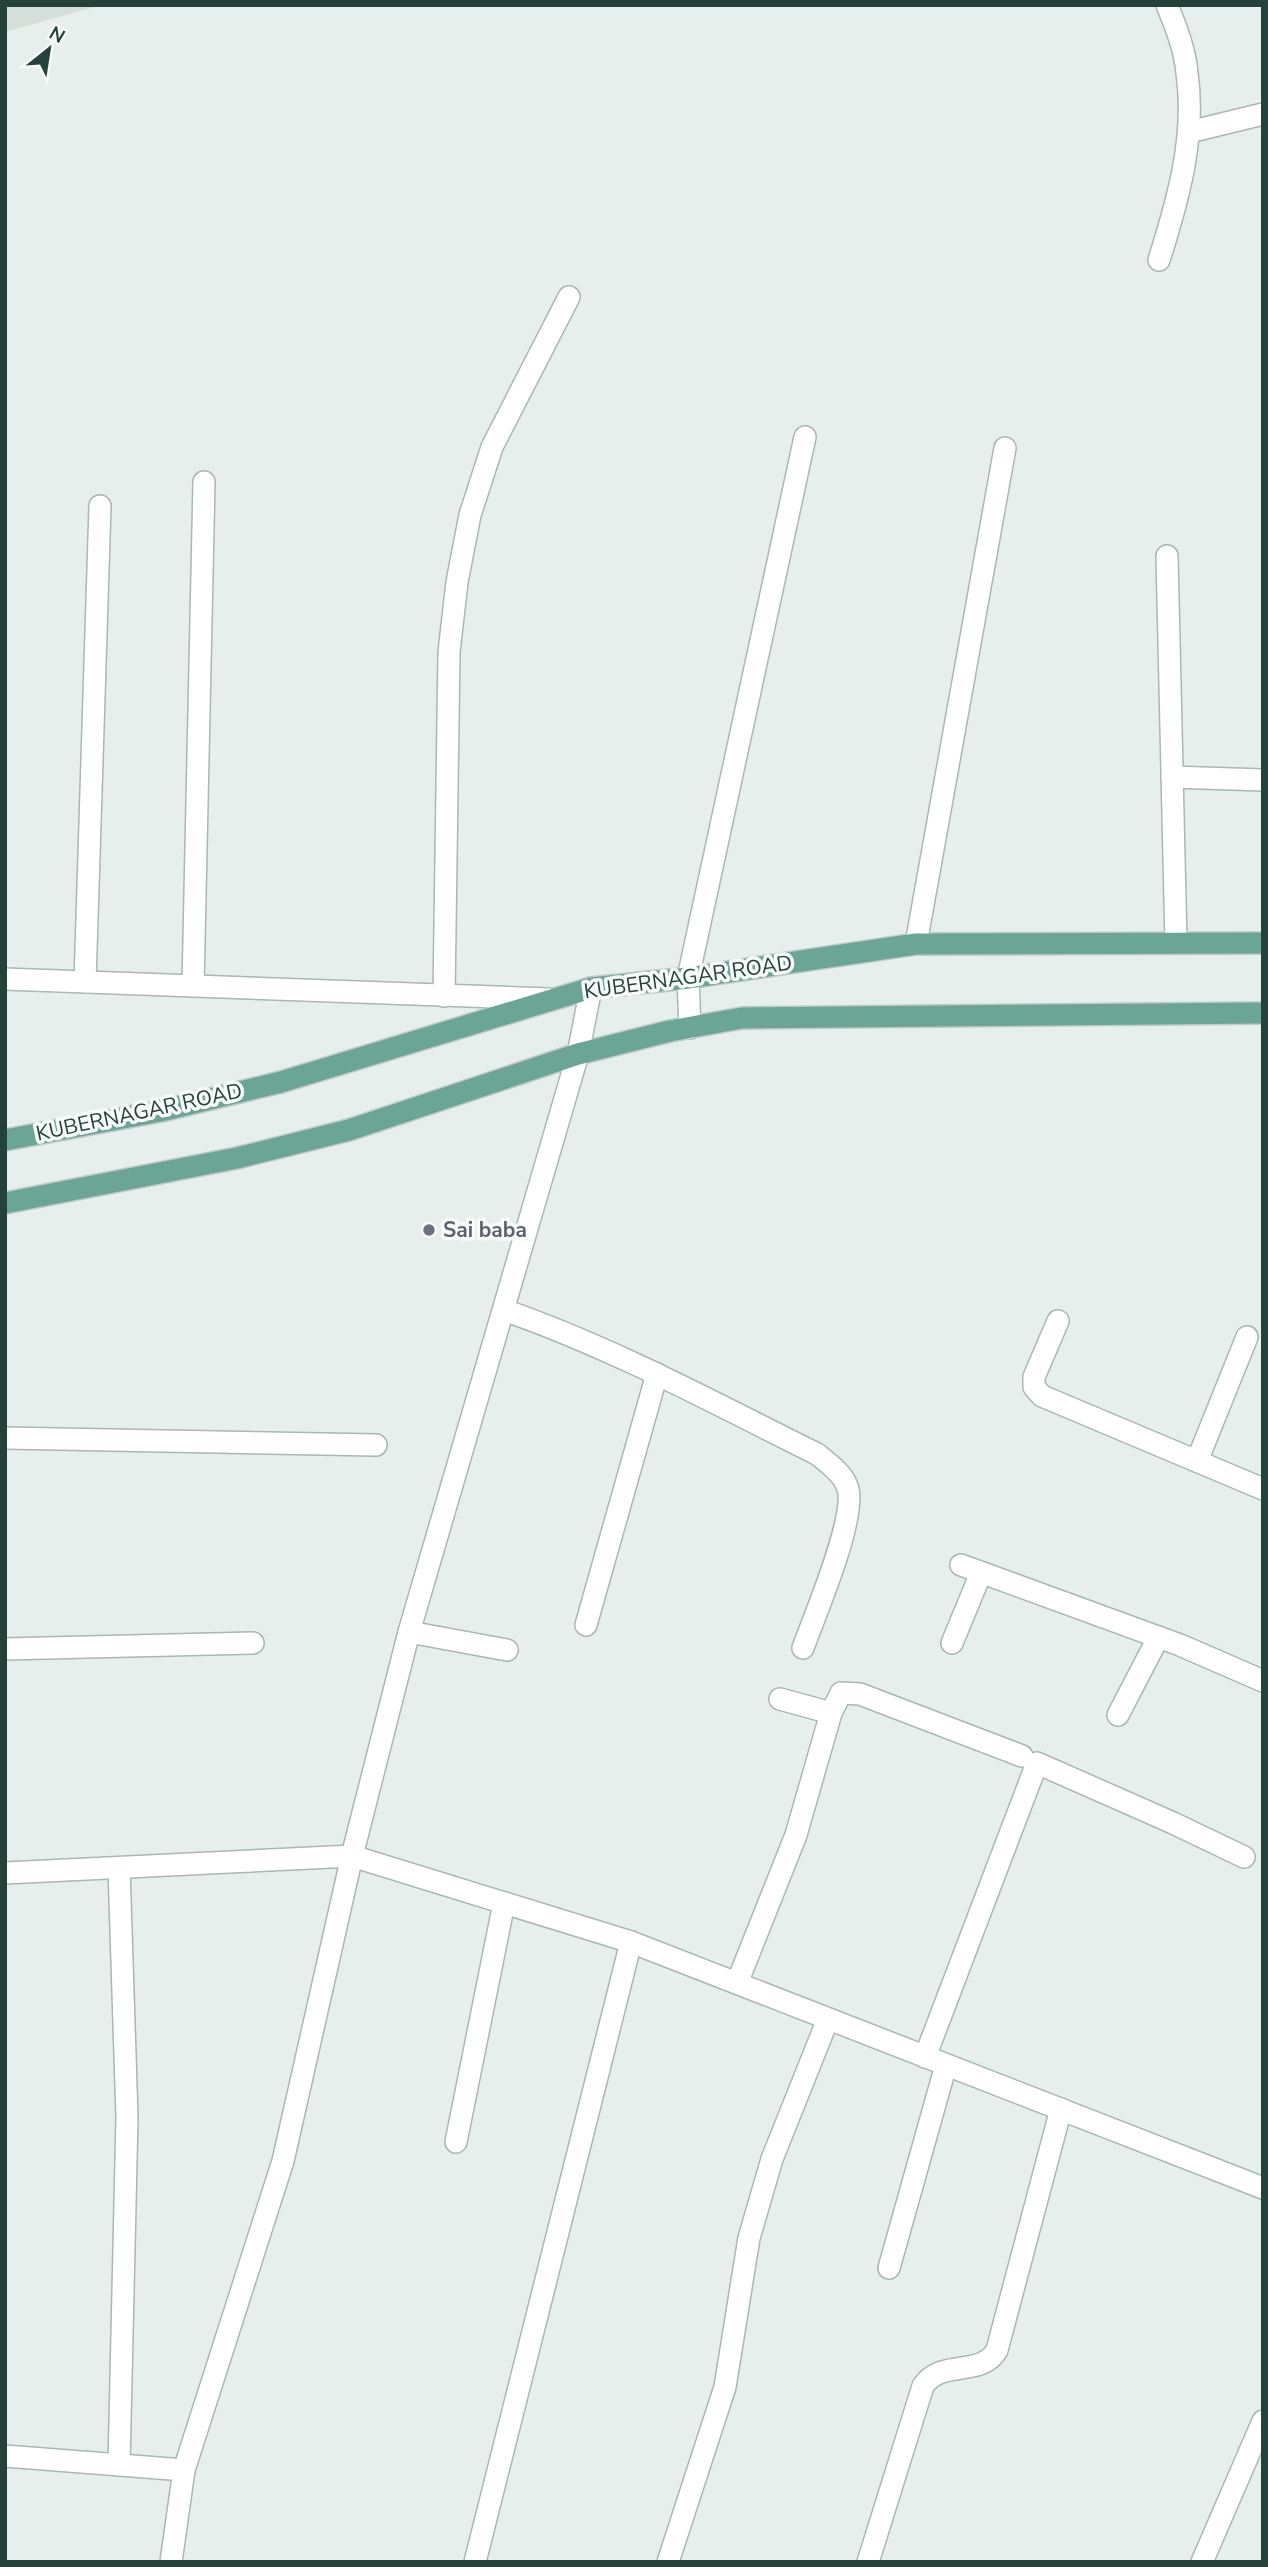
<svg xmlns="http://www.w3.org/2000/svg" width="1268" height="2567" viewBox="0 0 1268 2567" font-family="'Nunito Sans',sans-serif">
  <rect width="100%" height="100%" fill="#e6efeb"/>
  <!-- built -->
  <path fill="#d4dfda" d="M5 5H102L5 32Z"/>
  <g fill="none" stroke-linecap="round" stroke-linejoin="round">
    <!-- minor casing -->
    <g stroke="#a8b8b2" stroke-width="24">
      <g id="minor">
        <path d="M1189 132 1263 114"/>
        <path d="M1159 260C1178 200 1196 137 1187 73 1185 50 1176 27 1167 5"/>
        <path d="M1167 556 1176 943"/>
        <path d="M1172 777 1263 780"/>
        <path d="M916 944 1005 448"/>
        <path d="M5 979 549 999"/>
        <path d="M85 982 100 506"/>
        <path d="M193 986 204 482"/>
        <path d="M444 996 449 652 457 582 470 515 492 447 569 297"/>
        <path d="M690 1028 688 978 805 437"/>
        <path d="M504 1310C613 1348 714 1403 817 1454 828 1463 842 1473 847 1486 859 1513 814 1617 803 1648"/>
        <path d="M1058 1321 1034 1377V1387L1042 1396 1263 1489"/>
        <path d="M5 1438 376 1445"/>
        <path d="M1197 1461 1247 1337"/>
        <path d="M961 1565 1180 1645 1263 1681"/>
        <path d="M586 1625 657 1374"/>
        <path d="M409 1632 507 1650"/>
        <path d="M952 1643 981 1573"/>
        <path d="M5 1649 253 1643"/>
        <path d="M780 1699 831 1713 841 1693 860 1694 1022 1756"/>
        <path d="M1118 1715 1158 1638"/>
        <path d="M5 1873 352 1856 631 1942 1263 2188"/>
        <path d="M737 1983 796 1835 831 1713"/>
        <path d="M925 2057 1037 1763 1173 1823 1244 1857"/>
        <path d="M456 2142 504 1903"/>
        <path d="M889 2268 946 2065"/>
        <path d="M5 2456 184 2470"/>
        <path d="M119 2465 127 2117 119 1868"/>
        <path d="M171 2562 184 2470 283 2161 352 1856 409 1632 578 1054 591 988"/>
        <path d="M475 2562 631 1942"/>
        <path d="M668 2562 725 2387 749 2238 772 2159 828 2019"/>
        <path d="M868 2562 923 2386C942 2358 981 2378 997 2350L1061 2109"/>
        <path d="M1202 2562 1263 2421"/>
      </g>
    </g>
    <!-- major casing -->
    <g stroke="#c2cac8" stroke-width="24">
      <g id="major">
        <path d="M5 1140 161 1111 281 1082 591 988 688 978 916 944 1263 943"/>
        <path d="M5 1203 237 1158 349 1130 578 1054 670 1031 742 1018 1263 1013"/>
      </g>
    </g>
    <!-- minor -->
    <use href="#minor" stroke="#fff" stroke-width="21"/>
    <!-- major -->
    <use href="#major" stroke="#6aa596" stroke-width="21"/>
  </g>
  <!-- markers -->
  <circle fill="#6b7280" stroke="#f7fbf9" stroke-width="2.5" cx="429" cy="1230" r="7"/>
  <g text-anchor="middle" stroke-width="7" stroke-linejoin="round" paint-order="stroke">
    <!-- street labels -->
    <g font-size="21" fill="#24423a" stroke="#f7fbf9">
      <text transform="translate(688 977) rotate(-8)" y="7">KUBERNAGAR ROAD</text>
      <text transform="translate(139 1112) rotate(-12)" y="7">KUBERNAGAR ROAD</text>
    </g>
    <!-- worship labels -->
    <g font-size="21" font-weight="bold" fill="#5b616d" stroke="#f7fbf9" text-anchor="start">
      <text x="443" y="1237">Sai baba</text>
    </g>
  </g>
  <!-- border -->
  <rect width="1268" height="2567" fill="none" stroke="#24423a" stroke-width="14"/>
  <!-- north arrow -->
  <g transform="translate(49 49) rotate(30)" stroke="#f7fbf9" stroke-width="5" paint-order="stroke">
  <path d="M0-5L12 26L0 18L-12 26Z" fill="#24423a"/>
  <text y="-10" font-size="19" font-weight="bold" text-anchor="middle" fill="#24423a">N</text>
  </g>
</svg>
